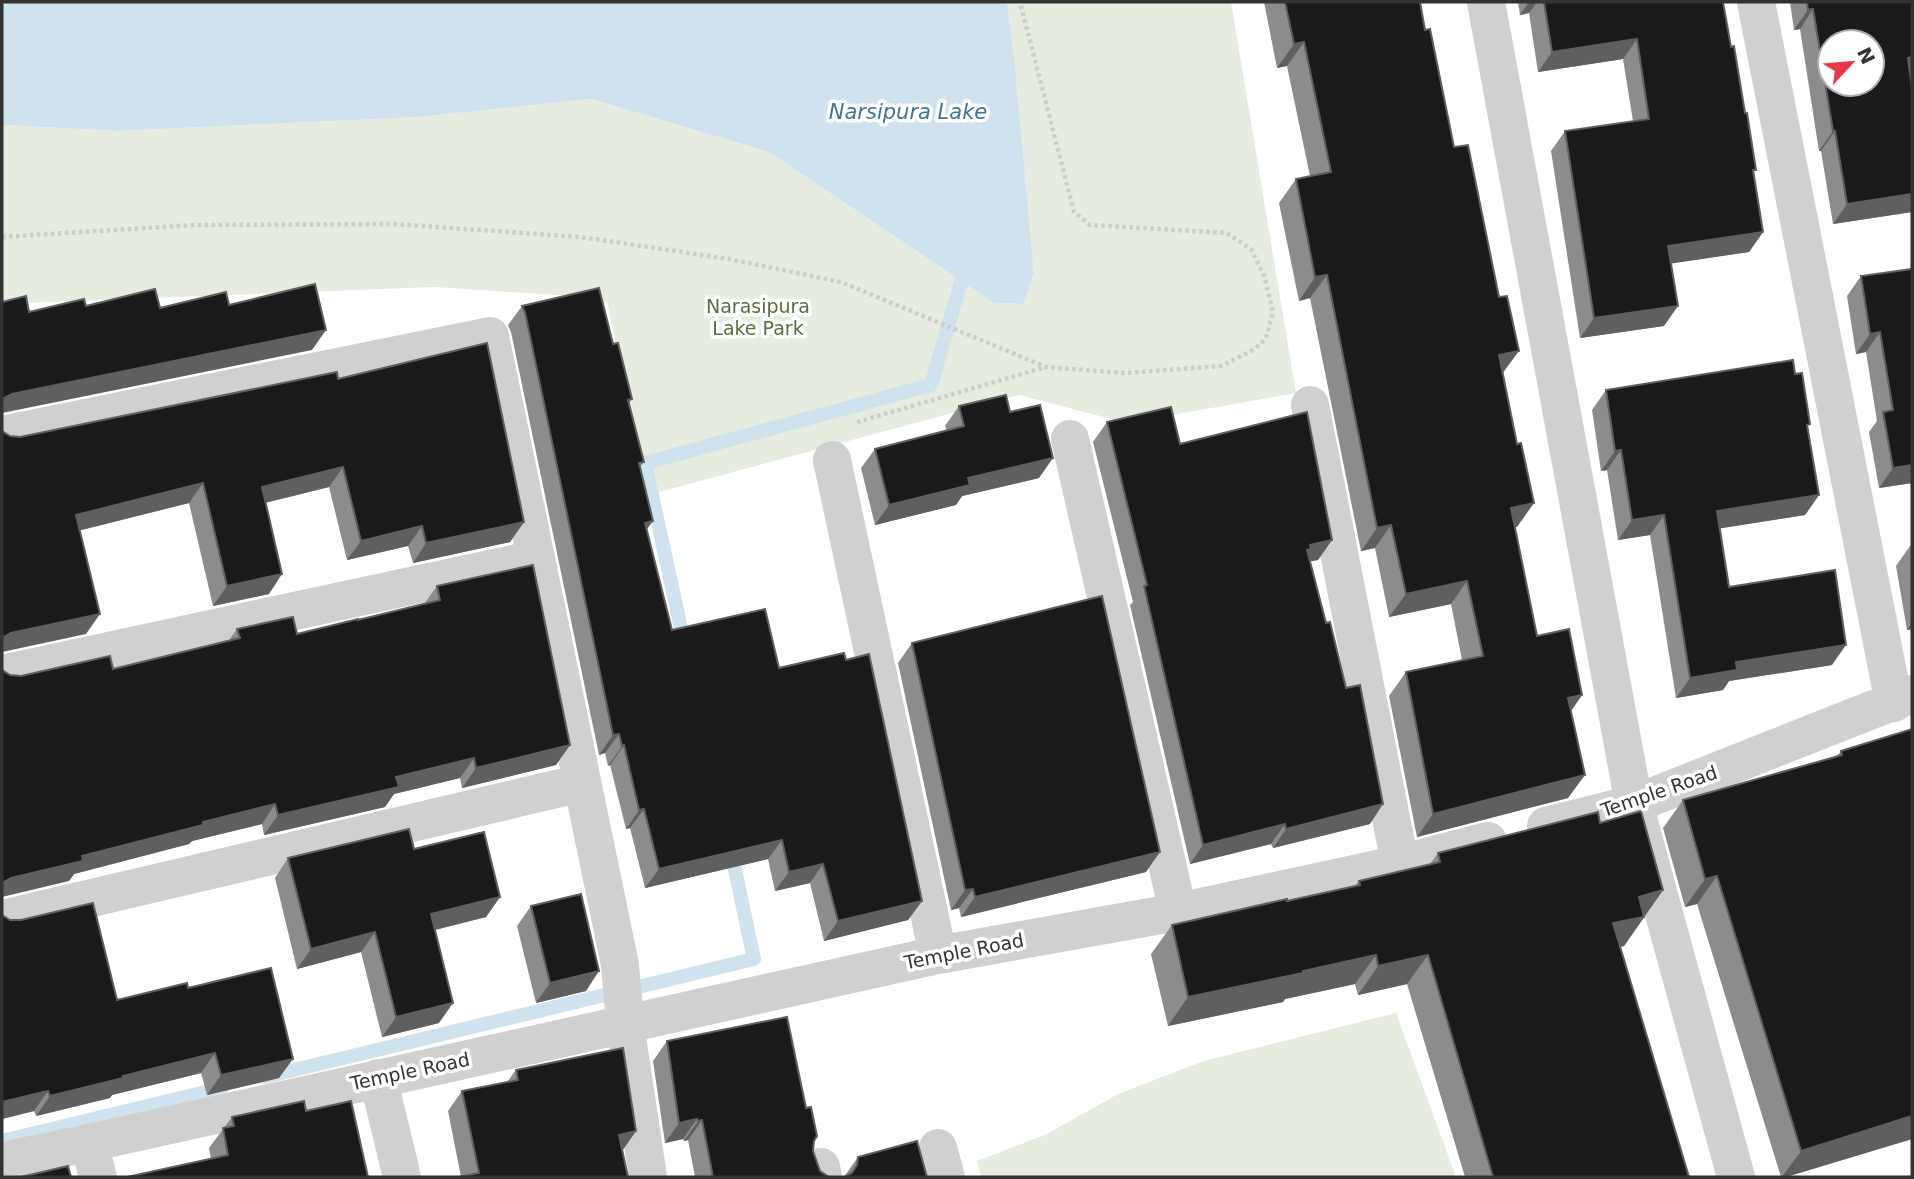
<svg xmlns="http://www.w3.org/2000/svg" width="1914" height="1179" viewBox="0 0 1914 1179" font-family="'DejaVu Sans',sans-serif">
  <rect width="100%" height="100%" fill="#fff"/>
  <!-- green -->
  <g fill="#e6ecdf">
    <path d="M1007 2H1231L1296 393 1127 423 1019 395 648 495 607 302 572 296 434 287 2 304V125L119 131 418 117 591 99 769 152 994 303 1022 304 1034 273 1014 55Z"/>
    <path d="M1396 1013 1456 1177H981L977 1161 1047 1134 1118 1094 1204 1061Z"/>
  </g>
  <!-- water -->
  <path fill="#cfe2ee" d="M2 2H1007L1014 55 1034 273 1023 304 994 303 769 152 591 99 419 117 119 131 2 125Z"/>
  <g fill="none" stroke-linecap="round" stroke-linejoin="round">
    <!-- stream -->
    <g stroke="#cfe2ee" stroke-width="14">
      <path d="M685 647 645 463 931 385 966 265"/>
      <path d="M265 1077 754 959 731 851"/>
      <path d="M2 1141 222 1088"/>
    </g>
    <!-- path -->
    <g stroke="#cdcdcd" stroke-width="4.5" stroke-dasharray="3.5 3.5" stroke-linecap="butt">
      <path d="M2 237 194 225 392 224 581 237 729 259 841 282 1046 367 1123 373 1221 366 1255 349 1266 338 1273 312 1264 275 1251 249 1227 233 1090 225 1074 212 1020 2"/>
      <path d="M857 422 1046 367"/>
    </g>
    <!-- minor -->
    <g stroke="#d0d0d0" stroke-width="38">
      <path d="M1486 2 1634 804 1736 1177"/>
      <path d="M1756 2 1894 703"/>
      <path d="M1310 405 1400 864"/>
      <path d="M2 435 490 336 620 965 625 1024 648 1177"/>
      <path d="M1070 439 1178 912"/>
      <path d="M832 460 938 955"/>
      <path d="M2 674 536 559"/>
      <path d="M2 919 582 783"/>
      <path d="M378 1078 402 1177"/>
      <path d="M89 1143 98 1177"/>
      <path d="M938 1148 946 1177"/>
      <path d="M821 1167 823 1177"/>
    </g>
    <!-- tertiary -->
    <g stroke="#d0d0d0" stroke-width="38">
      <path d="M1546 826 1634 804 1912 694"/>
      <path d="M2 1161 89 1143 938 955 1178 912 1400 864 1488 841"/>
    </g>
  </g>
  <!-- wall -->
  <g fill="#8c8c8c">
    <path d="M1264 2H1420L1425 30 1454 147 1503 374 1517 527H1515L1537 636 1582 695 1571 711 1568 798 1417 837 1389 696 1406 672 1462 660 1451 604 1389 617 1375 548 1361 551 1310 298 1299 301 1279 203 1296 179 1310 176 1287 66 1277 68Z"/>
    <path d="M1518 2H1723L1763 232 1749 252 1671 263 1664 326 1580 338 1551 151 1565 131 1633 121 1623 59 1538 72 1529 13 1520 15Z"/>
    <path d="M1790 2H1912L1910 75 1912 88V212L1833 224 1821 151H1819L1800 29 1794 30Z"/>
    <path d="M1912 269V483L1879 488 1869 432 1877 421 1866 352 1856 354 1847 296 1861 276Z"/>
    <path d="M522 306 613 344 632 399 629 403 644 462 640 467 647 530 672 630 779 668 922 901 908 920 824 941 810 883 775 891 768 859 645 888 630 828 626 829 610 765 608 766 605 753 599 755 511 332 508 325Z"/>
    <path d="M1795 374 1808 428 1819 495 1805 515 1720 528 1729 587 1832 665 1729 681 1723 690 1676 698 1650 535 1618 540 1607 470 1601 471 1592 410 1606 390Z"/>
    <path d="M338 379 524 522 510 542 413 563 408 546 347 560 329 487 265 503 269 594 213 606 189 503 80 530 86 634 10 436 20 437Z"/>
    <path d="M959 406 1010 412 1039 478 962 496 956 505 875 525 861 468 875 449 947 431 945 426Z"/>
    <path d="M1107 422 1180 444 1332 540 1318 560 1310 561 1370 824 1273 848 1271 844 1190 864 1130 605 1133 602 1093 442Z"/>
    <path d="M1910 546H1912V629L1907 630 1896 566Z"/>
    <path d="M437 586 570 745 556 765 462 788 460 778 394 794 385 807 264 835 262 824 192 841 189 844 74 874 69 881 10 675 21 676 113 669 229 640 237 629 297 634 358 620 424 604Z"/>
    <path d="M912 643 1146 872 961 917 959 908 951 910 898 663Z"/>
    <path d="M1841 751 1912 1139 1786 1177H1781L1697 904 1685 907 1663 828 1683 800 1837 756Z"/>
    <path d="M1600 823 1663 890 1624 946 1620 947 1689 1177H1465L1407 984 1358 995 1355 984 1285 999 1283 1002 1168 1026 1151 954 1172 925 1355 886 1359 881 1430 864 1438 853Z"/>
    <path d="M414 849 500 897 486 917 435 930 439 1023 382 1037 361 952 297 969 275 878 288 858Z"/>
    <path d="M531 906 586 991 536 1003 517 926Z"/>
    <path d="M2 915 117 1000 188 988 279 1078 207 1095 201 1073 112 1095 110 1098 36 1116 34 1111 2 1119Z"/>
    <path d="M667 1041 806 1108 814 1141 813 1151 820 1171 829 1177H695L688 1140 684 1141 683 1139 665 1143 653 1061Z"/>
    <path d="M516 1070 636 1131 622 1151 461 1177 448 1111 462 1091 507 1082Z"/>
    <path d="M306 1111 368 1177 211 1159 209 1148 232 1117Z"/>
    <path d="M858 1157 927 1177H844Z"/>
  </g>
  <!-- shaded-wall -->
  <g fill="#5f5f5f">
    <path d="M1529 2H1537L1529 13 1520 15Z"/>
    <path d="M1813 9 1800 29 1794 30 1808 10Z"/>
    <path d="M1637 39 1623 59 1538 72 1552 52Z"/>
    <path d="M1304 42 1287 66 1277 68 1294 44Z"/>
    <path d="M1912 57V75L1894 78 1908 58Z"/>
    <path d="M1833 131H1835L1821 151H1819Z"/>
    <path d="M1912 194V212L1833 224 1847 204Z"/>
    <path d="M1763 232 1749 252 1655 266 1668 246Z"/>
    <path d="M1327 275 1310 298 1299 301 1315 277Z"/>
    <path d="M1678 306 1664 326 1580 338 1594 318Z"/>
    <path d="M326 330 312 350 2 413V399L12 394Z"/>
    <path d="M1880 332 1866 352 1856 354 1870 334Z"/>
    <path d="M1519 351 1502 374 1499 355Z"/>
    <path d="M1621 450 1607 470 1601 471 1615 451Z"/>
    <path d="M1053 458 1039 478 962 496 956 505 875 525 889 505 968 478Z"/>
    <path d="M1912 465V483L1879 488 1893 468Z"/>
    <path d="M343 467 329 487 248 507 262 487Z"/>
    <path d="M203 483 189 503 62 535 76 515Z"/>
    <path d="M1819 495 1805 515 1704 531 1717 511Z"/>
    <path d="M1534 503 1517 527 1494 531 1511 508Z"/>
    <path d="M1664 515 1650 535 1618 540 1632 520Z"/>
    <path d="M653 521 639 540 645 523Z"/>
    <path d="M524 522 510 542 413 563 426 543Z"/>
    <path d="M1391 525 1375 548 1361 551 1377 528Z"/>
    <path d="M422 526 408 546 347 560 361 541Z"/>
    <path d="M1332 540 1318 560 1301 563 1310 545Z"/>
    <path d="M282 574 269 594 213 606 227 586Z"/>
    <path d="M1467 581 1451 604 1389 617 1406 594Z"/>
    <path d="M100 614 86 634 2 652V638L11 633Z"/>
    <path d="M1912 623V629L1907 630Z"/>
    <path d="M1846 645 1832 665 1729 681 1723 690 1676 698 1690 678 1736 662Z"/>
    <path d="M1582 695 1566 718 1568 698Z"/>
    <path d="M619 734 605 753 599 755 613 735Z"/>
    <path d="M570 745 556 765 462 788 476 768Z"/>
    <path d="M624 745 610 765 608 766 622 746Z"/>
    <path d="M474 758 460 778 394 794 385 807 264 835 278 815 396 777Z"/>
    <path d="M1585 775 1568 798 1417 837 1433 814Z"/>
    <path d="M275 804 262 824 192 841 189 844 74 874 69 881 2 897V883L11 878 82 856 203 822Z"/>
    <path d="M1383 804 1370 824 1273 848 1286 829Z"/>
    <path d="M644 809 630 828 626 829 639 810Z"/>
    <path d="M1285 824 1271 844 1190 864 1203 845Z"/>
    <path d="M782 840 768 859 645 888 659 869Z"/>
    <path d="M1160 852 1146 872 961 917 975 897Z"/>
    <path d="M823 864 810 883 775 891 789 872Z"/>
    <path d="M1717 876 1697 904 1685 907 1705 879Z"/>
    <path d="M973 889 959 908 951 910 965 890Z"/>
    <path d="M1663 890 1624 946 1593 952 1613 923 1639 897Z"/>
    <path d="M500 897 486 917 418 934 431 914Z"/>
    <path d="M922 901 908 920 824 941 838 921Z"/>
    <path d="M375 932 361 952 297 969 311 949Z"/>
    <path d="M1376 955 1355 984 1285 999 1283 1002 1168 1026 1188 997Z"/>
    <path d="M1428 955 1407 984 1358 995 1378 966Z"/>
    <path d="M599 971 586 991 536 1003 550 983Z"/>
    <path d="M453 1003 439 1023 382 1037 396 1017Z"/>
    <path d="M215 1053 201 1073 112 1095 110 1098 36 1116 50 1096 123 1076Z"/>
    <path d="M293 1059 279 1078 207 1095 221 1075Z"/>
    <path d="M48 1091 34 1111 2 1119V1102Z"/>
    <path d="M1912 1116V1139L1786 1177H1782L1801 1151Z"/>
    <path d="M697 1119 683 1139 665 1143 679 1123Z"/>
    <path d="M702 1120 688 1140 684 1141 698 1121Z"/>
    <path d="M636 1131 622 1151 619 1135Z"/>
  </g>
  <!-- building -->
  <g fill="#1a1a1a" stroke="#5f5f5f" stroke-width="2" fill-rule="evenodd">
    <path d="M1285 2H1420L1425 30 1430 29 1454 147 1468 145 1499 297 1507 296 1519 351 1499 355 1517 444 1521 443 1534 503 1511 508 1537 636 1569 629 1582 695 1568 698 1585 775 1433 814 1406 672 1483 656 1467 581 1406 594 1391 525 1377 528 1327 275 1315 277 1296 179 1331 172 1304 42 1294 44Z"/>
    <path d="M1544 2H1723L1731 47 1734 46 1745 113H1747L1756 170H1753L1763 232 1668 246 1678 306 1594 318 1565 131 1649 119 1637 39 1552 52Z"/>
    <path d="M1807 2H1912V57L1908 58 1912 88V194L1847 204 1835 131H1833L1813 9 1808 10ZM1830 42H1872V84H1830Z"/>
    <path d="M1912 269V465L1893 468 1883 412 1893 410 1880 332 1870 334 1861 276Z"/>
    <path d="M315 284 326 330 12 394 2 399V302L26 296 29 312 84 299 86 306 155 289 160 308 226 292 229 305Z"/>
    <path d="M599 288 613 344 618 343 632 399 628 400 644 462 639 463 653 521 645 523 672 630 765 609 779 668 844 653 846 660 869 654 922 901 838 921 823 864 789 872 782 840 659 869 644 809 639 810 624 745 622 746 619 734 613 735 525 312 522 306Z"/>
    <path d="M487 343 524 522 426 543 422 526 361 541 343 467 262 487 282 574 227 586 203 483 76 515 100 614 11 633 2 638V431L10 436 20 437 337 372 338 379Z"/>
    <path d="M1793 360 1795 374 1802 373 1810 424 1807 425 1819 495 1717 511 1729 587 1835 570 1846 645 1736 662 1737 670 1690 678 1664 515 1632 520 1621 450 1615 451 1606 390Z"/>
    <path d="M1006 395 1010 412 1040 405 1053 458 968 478 970 485 889 505 875 449 964 426 959 406Z"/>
    <path d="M1171 407 1180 444 1307 412 1332 540 1310 545 1311 549 1307 550 1326 623 1330 622 1346 688 1360 685 1383 804 1286 829 1285 824 1203 845 1144 586 1147 585 1107 422Z"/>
    <path d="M533 565 570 745 476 768 474 758 396 777 399 787 278 815 275 804 203 822V825L82 856 83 861 11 878 2 883V670L10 675 21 676 110 656 113 669 240 638 237 629 293 617 297 634 358 619V620L440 600 437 586Z"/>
    <path d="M1102 596 1160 852 975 897 973 889 965 890 912 643Z"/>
    <path d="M1912 729V1116L1801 1151 1717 876 1705 879 1683 800 1842 755 1841 751Z"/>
    <path d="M1641 811 1663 890 1639 897 1644 917 1613 923 1689 1177H1493L1428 955 1378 966 1376 955 1303 971V973L1188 997 1172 925 1287 899V901L1360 885 1359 881 1440 862 1438 853 1598 812 1600 823Z"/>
    <path d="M409 829 414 849 484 832 500 897 431 914 453 1003 396 1017 375 932 311 949 288 858Z"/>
    <path d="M581 894 599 971 550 983 531 906Z"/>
    <path d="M93 903 117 1000 187 983 188 988 271 968 293 1059 221 1075 215 1053 123 1076V1078L50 1096 48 1091 2 1102V915L10 920H21Z"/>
    <path d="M787 1017 806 1108 811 1107 817 1136 814 1141 813 1151 820 1171 829 1177H713L702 1120 698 1121 697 1119 679 1123 667 1041Z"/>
    <path d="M623 1048 636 1131 619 1135 628 1177H459L479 1173 462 1091 518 1080 516 1070Z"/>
    <path d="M304 1101 306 1111 351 1101 368 1177H127L228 1155 223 1128 234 1126 232 1117Z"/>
    <path d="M917 1141 927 1177H844L852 1173 857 1165 858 1157Z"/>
    <path d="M68 1166 71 1177H21Z"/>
  </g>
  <g text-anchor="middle" stroke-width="7" stroke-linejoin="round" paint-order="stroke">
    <!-- park labels -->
    <g font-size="19" fill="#56703f" stroke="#fff">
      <text x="758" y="313">Narasipura<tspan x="758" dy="22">Lake Park</tspan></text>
    </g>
    <!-- street labels -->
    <g font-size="19" fill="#333" stroke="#fff">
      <text transform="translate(1659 791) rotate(-19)" y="7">Temple Road</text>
      <text transform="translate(964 951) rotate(-11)" y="7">Temple Road</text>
      <text transform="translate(410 1071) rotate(-12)" y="7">Temple Road</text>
    </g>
    <!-- water labels -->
    <g font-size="21" font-style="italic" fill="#3f7597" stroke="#fff">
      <text x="908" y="119">Narsipura Lake</text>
    </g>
  </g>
  <!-- border -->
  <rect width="1914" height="1179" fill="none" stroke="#333333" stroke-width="7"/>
  <!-- north arrow -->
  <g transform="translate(1851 63) rotate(64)"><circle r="33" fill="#ffffff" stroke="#adadad" stroke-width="2"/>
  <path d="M0-5L12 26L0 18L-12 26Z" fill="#e63946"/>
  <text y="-10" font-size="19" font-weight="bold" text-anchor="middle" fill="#333333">N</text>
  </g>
</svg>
